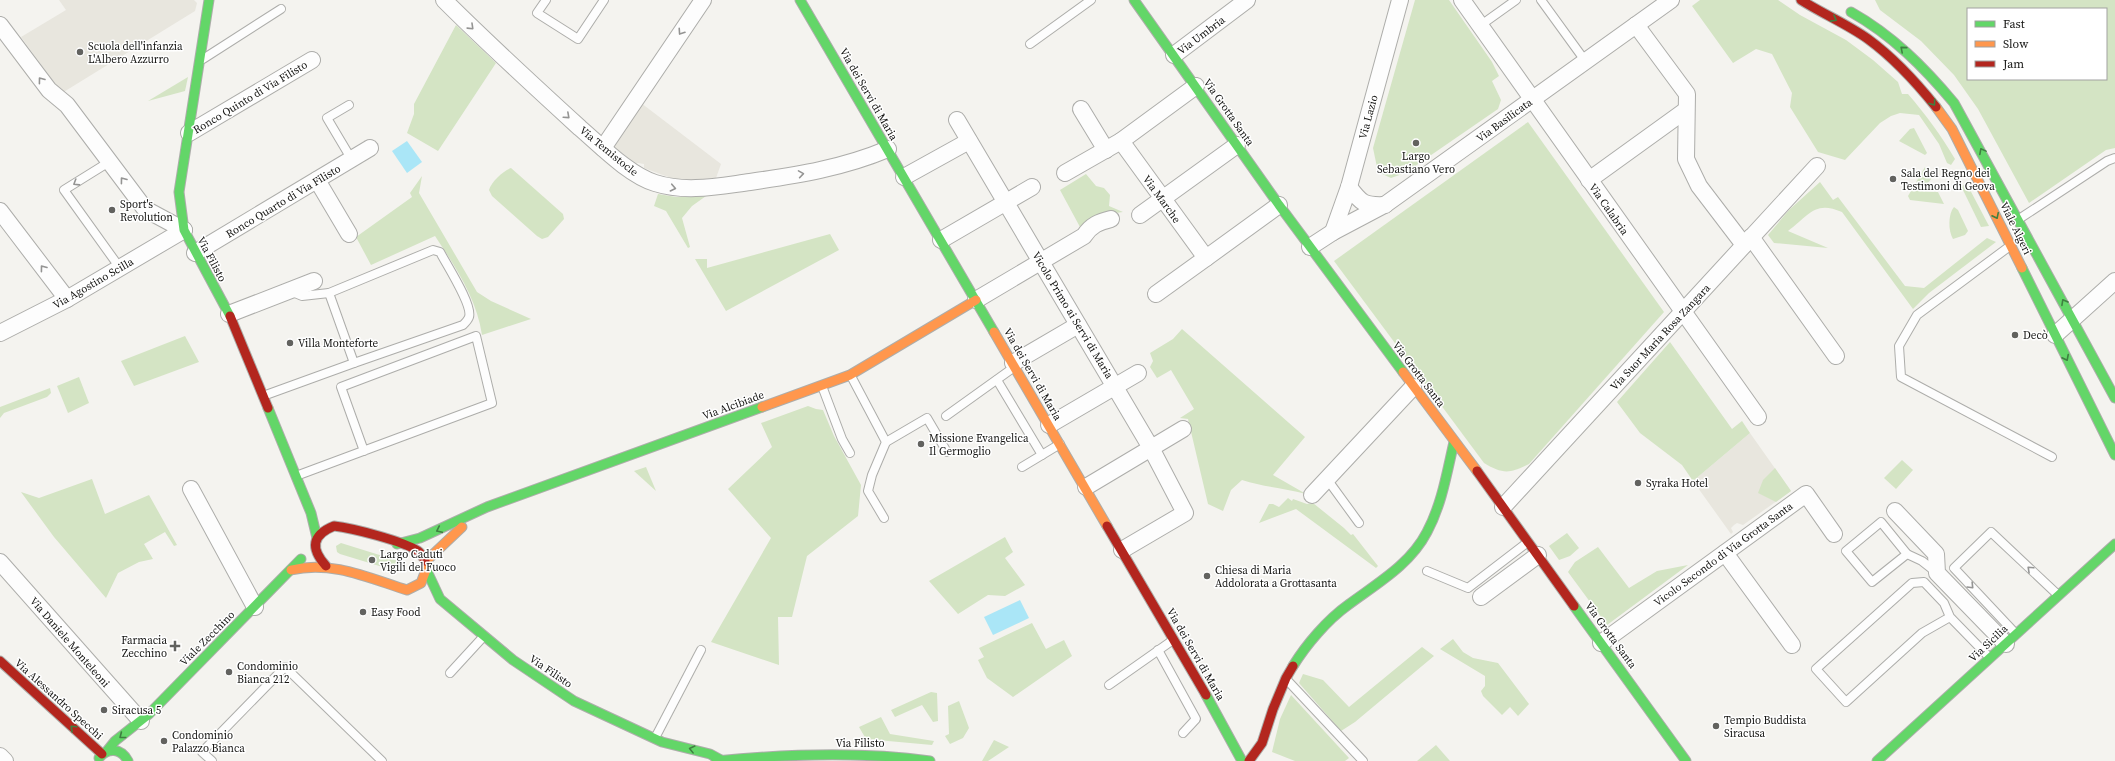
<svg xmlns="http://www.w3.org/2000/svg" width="2115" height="761" viewBox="0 0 2115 761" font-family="'Source Serif 4',serif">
  <rect width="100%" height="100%" fill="#f4f3ef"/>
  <!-- built -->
  <g fill="#e8e6de">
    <path d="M59 0H194L197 3 195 11 62 93 21 37 66 10Z"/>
    <path d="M641 103 721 164 716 178 679 181 644 168V164L638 163 636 164 612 145Z"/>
    <path d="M1750 433 1791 491 1743 525 1737 523 1734 525 1731 528 1733 532 1731 534 1693 481Z"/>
  </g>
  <!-- green -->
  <g fill="#d4e4c4" fill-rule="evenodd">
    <path d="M1415 0H1449L1492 62 1499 76 1492 81 1501 100 1498 109 1405 173 1391 178 1378 172 1373 148Z"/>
    <path d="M1700 0H1778L1800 15 1846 40 1873 60 1898 82 1902 94H1908C1926 115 1941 135 1955 159L1951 165 1947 163 1939 144 1919 115 1900 113 1891 116 1880 123 1845 160 1818 152 1790 107 1792 93 1772 54 1756 49 1733 63 1692 6Z"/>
    <path d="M1875 0H2115V148L2106 150 2029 203 1978 109 1954 75 1921 41 1880 10ZM1968 9H2106V79H1968Z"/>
    <path d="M456 25 496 63 438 151 407 133 414 114V104Z"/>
    <path d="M188 77 185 91 148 101Z"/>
    <path d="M1528 122 1664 312 1529 464C1510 474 1502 474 1484 463L1334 261Z"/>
    <path d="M1914 128 1927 153 1925 155 1899 141 1910 129Z"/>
    <path d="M1925 167 1931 179 1922 191 1938 192 1944 204 1910 200 1908 196Z"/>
    <path d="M511 168 563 214 564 219 548 237 542 239 537 236 492 196 489 190C491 182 503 171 511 168Z"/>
    <path d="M1086 174 1096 186 1104 188 1110 195 1109 206 1123 212 1109 214 1080 227 1060 190Z"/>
    <path d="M422 176 419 193 477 292 491 301 531 319 482 335C477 299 455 266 435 236L371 265 356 237 412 197 410 193Z"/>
    <path d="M1820 182 1833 200 1838 197 1905 286 1924 288 1987 238 1996 242 1929 293 1913 309 1842 212C1815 200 1809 215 1788 231L1828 248 1774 243 1768 235 1789 210Z"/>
    <path d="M1963 185 1968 186 1989 226 1981 227 1962 188Z"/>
    <path d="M658 194 676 197 706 196 692 206 682 218 690 247 688 248 666 211 654 206Z"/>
    <path d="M1954 207 1958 210 1968 231 1965 235 1953 239C1948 231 1948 214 1954 207Z"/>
    <path d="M830 234 839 250 726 311 695 259H707V268Z"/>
    <path d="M1182 329 1305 437 1273 475 1306 494C1284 488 1263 487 1242 480L1231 490 1223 511 1208 504 1188 419 1180 418 1194 409 1171 370 1157 378 1150 367 1153 361 1150 353 1173 339Z"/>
    <path d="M185 336 199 362 134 386 121 361Z"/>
    <path d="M1670 342 1732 429 1742 421 1750 433 1693 481 1682 465 1640 433 1617 402Z"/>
    <path d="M79 377 89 403 68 413 57 386Z"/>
    <path d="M50 388 51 393 47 397 4 413 0 418V407Z"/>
    <path d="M808 406 816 409 823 410 834 436 861 485 858 516 807 556 792 617H778L779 665 711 642 771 538 728 489 772 447 761 423Z"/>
    <path d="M1902 460 1913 470 1896 489 1884 478Z"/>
    <path d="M646 467 656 491 634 471Z"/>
    <path d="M1775 468 1791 491 1776 502 1758 493 1763 480Z"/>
    <path d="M92 479 105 514 149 495 177 545 174 546 165 532 144 544 153 559 139 562 118 573 106 598 54 537 21 492 39 498Z"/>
    <path d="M1288 498 1292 501 1293 499 1307 504 1313 503 1344 528 1351 535 1353 534 1378 566 1376 568 1296 509 1259 523 1269 504H1273L1279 507Z"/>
    <path d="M1567 533 1579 548 1570 556 1559 560 1549 546Z"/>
    <path d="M1005 537 1013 552 1005 558 1025 585 1005 596 988 595 958 614 929 581Z"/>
    <path d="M341 543 402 562 403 568 399 572 340 554 337 552 336 546Z"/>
    <path d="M1598 547 1629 588 1657 571 1688 565 1607 625 1568 572 1575 562Z"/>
    <path d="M1032 623 1046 649 1064 640 1072 656 1013 697 987 678 978 660 984 657 979 648Z"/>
    <path d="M1453 639 1463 652 1473 658 1498 663 1529 704 1518 716 1510 707 1502 715 1483 696 1481 691 1485 686V676L1440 649Z"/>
    <path d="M1422 647 1434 656 1355 722 1341 731 1299 683 1303 674 1323 680 1349 707Z"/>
    <path d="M931 692 937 693 938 721 933 722 922 705 895 717 891 710Z"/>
    <path d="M1291 695 1349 758 1345 761H1295L1272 752 1280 719Z"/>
    <path d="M959 701 969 728 963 738 950 744 945 736 949 734 948 706Z"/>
    <path d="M881 717 890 734 934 741 932 745 866 739 859 727Z"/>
    <path d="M994 740 1009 747 988 761H982Z"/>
    <path d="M1436 745 1450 761H1417Z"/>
  </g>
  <!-- water -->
  <g fill="#aae6f7">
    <path d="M407 141 422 162 407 173 392 151Z"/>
    <path d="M1020 600 1029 618 993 635 984 617Z"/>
  </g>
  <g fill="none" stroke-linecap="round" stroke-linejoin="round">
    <!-- lane casing -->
    <g stroke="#adadaa" stroke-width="10">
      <g id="lane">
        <path d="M546 0 537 13 578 39 604 0"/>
        <path d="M1541 0 1586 62"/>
        <path d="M1481 25 1516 0"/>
        <path d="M1030 44 1091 0"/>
        <path d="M203 59 281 9"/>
        <path d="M349 105 327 118 352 160"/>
        <path d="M109 162 64 190 120 268"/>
        <path d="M2019 219 2107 161 2115 158"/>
        <path d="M2010 246 1917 315 1899 346 1901 377 2052 457"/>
        <path d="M433 250 440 252C446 264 473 305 469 317 468 320 465 323 463 325L354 363 329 293Z"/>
        <path d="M290 291 302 296 329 293"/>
        <path d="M851 376 886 442 872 475 868 491 884 518"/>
        <path d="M997 380 1042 455"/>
        <path d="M822 386 842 439 850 453"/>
        <path d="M263 396 354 363"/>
        <path d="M946 416 1013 368"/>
        <path d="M886 442 927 418 947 452"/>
        <path d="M1022 467 1060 444"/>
        <path d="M296 476 492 403 476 336 341 387 364 451"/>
        <path d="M1327 479 1359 523"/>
        <path d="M1881 522 1907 554 1872 582 1846 551Z"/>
        <path d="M1907 554 1922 561 1936 572"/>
        <path d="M1427 571 1468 588 1528 542"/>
        <path d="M1950 617 1944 603 1924 582 1912 583 1816 669 1846 702 1922 633 1950 617 1989 657"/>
        <path d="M2016 634 1954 568 1991 532 2058 595"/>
        <path d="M1158 650 1196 719 1183 733"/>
        <path d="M450 673 484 636"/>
        <path d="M1287 680 1363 761"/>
        <path d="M1109 685 1173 640"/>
        <path d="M655 738 701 650"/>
        <path d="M212 761 202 752 285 667 382 761"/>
      </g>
    </g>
    <!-- street casing -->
    <g stroke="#adadaa" stroke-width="18">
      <g id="street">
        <path d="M444 0C488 44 534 86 580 128 601 146 629 175 655 183 686 193 719 186 750 182 798 175 843 168 888 149"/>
        <path d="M1462 0 1758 417"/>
        <path d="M0 25 49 90 67 105 145 209 184 230"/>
        <path d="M1636 25 1687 94 1686 159 1699 186 1744 245"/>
        <path d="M1174 55 1247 0"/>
        <path d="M1196 86 1121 141 1206 258 1279 205"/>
        <path d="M1081 109 1106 150"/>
        <path d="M957 120 1151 448 1185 513 1122 550"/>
        <path d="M189 133 312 60"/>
        <path d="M603 148 703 0"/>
        <path d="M1065 173 1121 141"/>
        <path d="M904 177 969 141"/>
        <path d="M317 180 349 234"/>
        <path d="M1589 180 1686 110"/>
        <path d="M1349 187C1361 203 1364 206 1385 205"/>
        <path d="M0 211 67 299"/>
        <path d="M1140 215 1237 145"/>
        <path d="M1333 232 1349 187 1400 0"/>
        <path d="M1751 237 1836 356"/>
        <path d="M941 240 1032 187"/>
        <path d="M1310 247 1333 232 1386 204 1671 0"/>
        <path d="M195 253 370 148"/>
        <path d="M1156 294 1206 258"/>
        <path d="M976 300 1084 236C1091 225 1099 222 1111 219"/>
        <path d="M229 314 314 281"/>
        <path d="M0 333 67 299 184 230"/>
        <path d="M2055 335 2115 281"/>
        <path d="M1013 363 1078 325"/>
        <path d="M1049 425 1138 373"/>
        <path d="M1086 487 1183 429"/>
        <path d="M191 489 255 607"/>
        <path d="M1312 495 1413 387"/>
        <path d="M1503 507 1817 166"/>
        <path d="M1895 511 1936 554 1937 573 2006 644"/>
        <path d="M1725 553 1792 645"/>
        <path d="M0 562 141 721"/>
        <path d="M1481 597 1538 555"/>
        <path d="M1601 643 1806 494 1834 534"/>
        <path d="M0 756 5 761"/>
      </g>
    </g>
    <!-- fast casing -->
    <g stroke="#adadaa" stroke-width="11">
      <g id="fast">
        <path d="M209 0 179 192 184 230 230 316"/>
        <path d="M800 0 994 332"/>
        <path d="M1134 0 1279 205 1403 372"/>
        <path d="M1851 12C1892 35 1924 67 1954 103L2115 398"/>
        <path d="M2022 268 2115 455"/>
        <path d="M268 408 311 513 317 538"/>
        <path d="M397 544 420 538 487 507 762 407"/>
        <path d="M426 569 440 599 513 660 574 701 662 742 710 754 721 760"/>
        <path d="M1574 606 1686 761"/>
        <path d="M1293 666C1306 645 1327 620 1348 605 1376 584 1410 565 1427 532 1442 504 1447 472 1454 442"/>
        <path d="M1206 695 1242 761"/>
        <path d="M107 751 115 741 149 714 301 559"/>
        <path d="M99 758C108 747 121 748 128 761"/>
        <path d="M716 761C787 754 859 751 930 761"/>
        <path d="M1877 761 2115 544"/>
      </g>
    </g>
    <!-- slow casing -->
    <g stroke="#adadaa" stroke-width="11">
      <g id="slow">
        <path d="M1936 107 1952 129 2022 268"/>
        <path d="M994 332 1107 526"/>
        <path d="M1403 372 1477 471"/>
        <path d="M762 407 850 375 976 300"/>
        <path d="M425 562 462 527"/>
        <path d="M291 570C331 560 369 578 407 590L421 583 426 570 425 561"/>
      </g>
    </g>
    <!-- jam casing -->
    <g stroke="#adadaa" stroke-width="11">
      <g id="jam">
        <path d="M1801 0C1823 14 1847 24 1868 39 1894 58 1916 82 1936 107"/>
        <path d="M230 316 268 408"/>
        <path d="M1477 471 1574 606"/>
        <path d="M1107 526 1206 695"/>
        <path d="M326 566C310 548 312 535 334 526 352 528 403 541 418 551 421 553 423 557 425 561"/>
        <path d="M0 661 102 754"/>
        <path d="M1249 761 1262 743 1273 709 1286 678 1293 666"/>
      </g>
    </g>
    <!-- lane -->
    <use href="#lane" stroke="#fdfdfd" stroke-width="8"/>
    <!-- street -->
    <use href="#street" stroke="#fdfdfd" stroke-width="16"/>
    <!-- fast -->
    <use href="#fast" stroke="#63d668" stroke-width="9"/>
    <!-- slow -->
    <use href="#slow" stroke="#ff974d" stroke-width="9"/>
    <!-- jam -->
    <use href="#jam" stroke="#b3261e" stroke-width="9"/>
  </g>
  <!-- one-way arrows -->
  <defs><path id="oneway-chevron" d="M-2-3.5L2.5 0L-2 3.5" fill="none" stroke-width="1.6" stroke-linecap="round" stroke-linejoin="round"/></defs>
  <g stroke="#3f7f41">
    <use href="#oneway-chevron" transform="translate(1834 19) rotate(29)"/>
    <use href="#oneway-chevron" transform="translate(1903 49) rotate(-139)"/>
    <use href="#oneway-chevron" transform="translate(1933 103) rotate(54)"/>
    <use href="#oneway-chevron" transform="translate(1982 151) rotate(-118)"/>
    <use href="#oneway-chevron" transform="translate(1996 216) rotate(64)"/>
    <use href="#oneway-chevron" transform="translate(2064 302) rotate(-119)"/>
    <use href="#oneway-chevron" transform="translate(2066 358) rotate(63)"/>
    <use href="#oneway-chevron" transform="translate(439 530) rotate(155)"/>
    <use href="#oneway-chevron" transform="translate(73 728) rotate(-137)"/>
    <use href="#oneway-chevron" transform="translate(122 736) rotate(142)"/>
    <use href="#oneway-chevron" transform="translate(692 749) rotate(-166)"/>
  </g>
  <g stroke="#949493">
    <use href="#oneway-chevron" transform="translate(471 27) rotate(44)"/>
    <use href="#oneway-chevron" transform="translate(681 32) rotate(124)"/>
    <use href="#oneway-chevron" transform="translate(41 80) rotate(-127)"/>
    <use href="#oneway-chevron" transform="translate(567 116) rotate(42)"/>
    <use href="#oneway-chevron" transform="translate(801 174) rotate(-9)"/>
    <use href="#oneway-chevron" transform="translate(123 180) rotate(-127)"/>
    <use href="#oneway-chevron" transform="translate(76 183) rotate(148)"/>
    <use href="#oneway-chevron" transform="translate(673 188) rotate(12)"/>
    <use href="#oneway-chevron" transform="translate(43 268) rotate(-127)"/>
    <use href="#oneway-chevron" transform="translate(2030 569) rotate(-137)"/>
    <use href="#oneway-chevron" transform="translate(1971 586) rotate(46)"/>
  </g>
  <!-- markers -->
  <g fill="#62625f" stroke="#fff" stroke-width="1.5">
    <circle cx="80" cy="52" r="4"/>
    <circle cx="1416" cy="143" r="4"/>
    <circle cx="1893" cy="179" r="4"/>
    <circle cx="112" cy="210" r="4"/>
    <circle cx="2015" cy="335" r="4"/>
    <circle cx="290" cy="343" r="4"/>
    <circle cx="921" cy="444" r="4"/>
    <circle cx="1638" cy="483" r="4"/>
    <circle cx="372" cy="560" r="4"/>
    <circle cx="1207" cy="576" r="4"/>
    <circle cx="363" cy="612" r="4"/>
    <path d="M173 640h4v4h4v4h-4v4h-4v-4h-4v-4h4z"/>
    <circle cx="229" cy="672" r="4"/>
    <circle cx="104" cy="710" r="4"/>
    <circle cx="1716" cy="726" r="4"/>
    <circle cx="164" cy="741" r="4"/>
  </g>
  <g text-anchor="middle" stroke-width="3" stroke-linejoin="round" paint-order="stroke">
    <!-- street labels -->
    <g font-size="11" fill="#141412" stroke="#fff">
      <text transform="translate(1201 35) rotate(-37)" y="4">Via Umbria</text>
      <text transform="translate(869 94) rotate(60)" y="4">Via dei Servi di Maria</text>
      <text transform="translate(250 97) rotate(-31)" y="4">Ronco Quinto di Via Filisto</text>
      <text transform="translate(1229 112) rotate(55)" y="4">Via Grotta Santa</text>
      <text transform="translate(1368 117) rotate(-75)" y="4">Via Lazio</text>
      <text transform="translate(1504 120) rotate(-36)" y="4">Via Basilicata</text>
      <text transform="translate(609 151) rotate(39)" y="4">Via Temistocle</text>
      <text transform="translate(1162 199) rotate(54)" y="4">Via Marche</text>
      <text transform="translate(283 201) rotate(-31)" y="4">Ronco Quarto di Via Filisto</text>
      <text transform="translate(1609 209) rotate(55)" y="4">Via Calabria</text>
      <text transform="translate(2016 228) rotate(64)" y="4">Viale Algeri</text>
      <text transform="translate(212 259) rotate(62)" y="4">Via Filisto</text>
      <text transform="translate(93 283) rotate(-30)" y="4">Via Agostino Scilla</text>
      <text transform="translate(1073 315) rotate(59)" y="4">Vicolo Primo ai Servi di Maria</text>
      <text transform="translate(1660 337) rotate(-47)" y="4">Via Suor Maria Rosa Zangara</text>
      <text transform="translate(1033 374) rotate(60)" y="4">Via dei Servi di Maria</text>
      <text transform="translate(1419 374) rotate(53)" y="4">Via Grotta Santa</text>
      <text transform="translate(733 405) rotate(-20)" y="4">Via Alcibiade</text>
      <text transform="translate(1723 554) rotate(-36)" y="4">Vicolo Secondo di Via Grotta Santa</text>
      <text transform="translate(1611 635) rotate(54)" y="4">Via Grotta Santa</text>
      <text transform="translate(207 638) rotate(-45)" y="4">Viale Zecchino</text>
      <text transform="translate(70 642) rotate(49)" y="4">Via Daniele Monteleoni</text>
      <text transform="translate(1988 643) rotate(-43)" y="4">Via Sicilia</text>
      <text transform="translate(1196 654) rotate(60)" y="4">Via dei Servi di Maria</text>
      <text transform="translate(551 671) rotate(34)" y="4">Via Filisto</text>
      <text transform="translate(59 699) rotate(42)" y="4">Via Alessandro Specchi</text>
      <text x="860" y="747">Via Filisto</text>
    </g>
    <!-- poi labels -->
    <g font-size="11" fill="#141412" stroke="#fff" text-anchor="start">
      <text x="88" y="50">Scuola dell'infanzia<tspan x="88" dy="13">L'Albero Azzurro</tspan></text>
      <text x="1416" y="160" text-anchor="middle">Largo<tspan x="1416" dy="13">Sebastiano Vero</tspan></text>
      <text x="1901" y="177">Sala del Regno dei<tspan x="1901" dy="13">Testimoni di Geova</tspan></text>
      <text x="120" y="208">Sport's<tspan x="120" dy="13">Revolution</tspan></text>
      <text x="2023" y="339">Decò</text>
      <text x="298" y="347">Villa Monteforte</text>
      <text x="929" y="442">Missione Evangelica<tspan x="929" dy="13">Il Germoglio</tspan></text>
      <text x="1646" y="487">Syraka Hotel</text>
      <text x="380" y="558">Largo Caduti<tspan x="380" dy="13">Vigili del Fuoco</tspan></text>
      <text x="1215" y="574">Chiesa di Maria<tspan x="1215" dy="13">Addolorata a Grottasanta</tspan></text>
      <text x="371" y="616">Easy Food</text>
      <text x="167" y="644" text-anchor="end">Farmacia<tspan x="167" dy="13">Zecchino</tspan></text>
      <text x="237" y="670">Condominio<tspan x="237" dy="13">Bianca 212</tspan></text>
      <text x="112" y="714">Siracusa 5</text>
      <text x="1724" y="724">Tempio Buddista<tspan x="1724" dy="13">Siracusa</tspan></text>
      <text x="172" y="739">Condominio<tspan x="172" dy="13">Palazzo Bianca</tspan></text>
    </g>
  </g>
  <!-- legend -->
  <rect x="1967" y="8" width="140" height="72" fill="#ffffff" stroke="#a1a1a0"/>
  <rect x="1975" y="21" width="20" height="6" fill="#63d668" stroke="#a1a1a0"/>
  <text x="2003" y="28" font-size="12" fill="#141412">Fast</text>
  <rect x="1975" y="41" width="20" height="6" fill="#ff974d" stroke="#a1a1a0"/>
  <text x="2003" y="48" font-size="12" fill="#141412">Slow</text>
  <rect x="1975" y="61" width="20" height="6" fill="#b3261e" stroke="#a1a1a0"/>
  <text x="2003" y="68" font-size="12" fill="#141412">Jam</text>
</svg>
